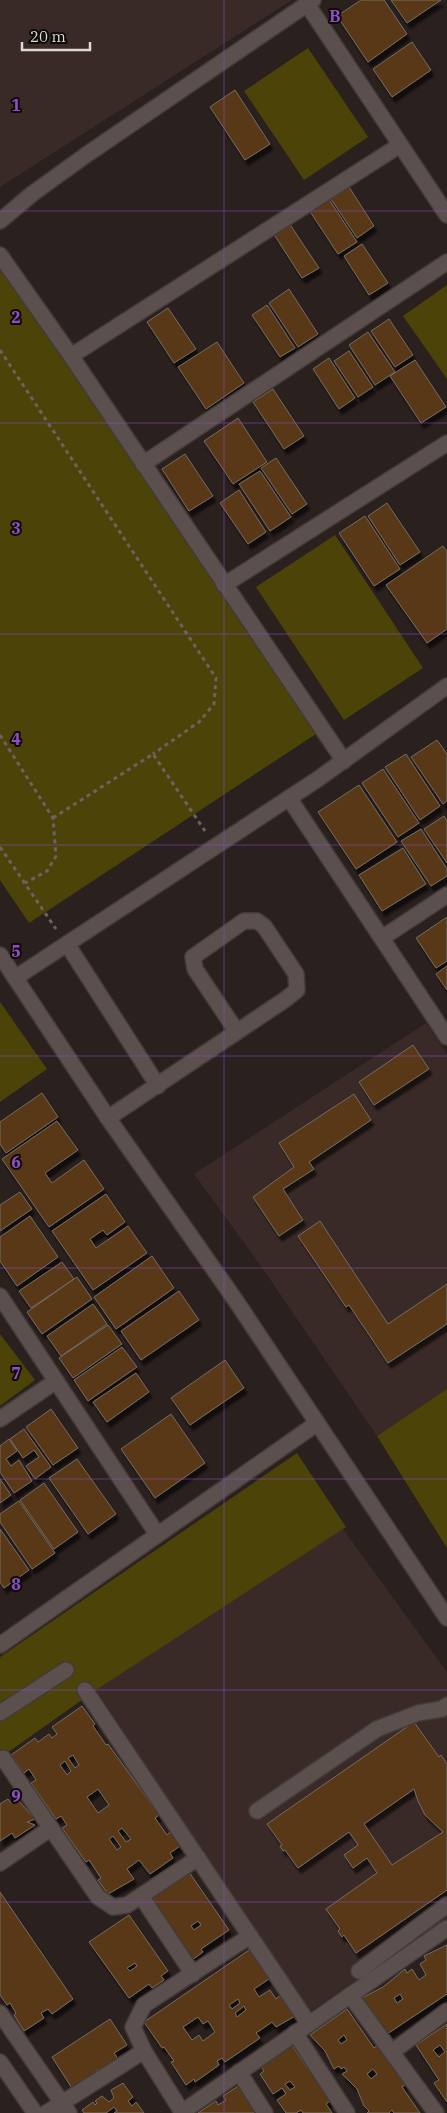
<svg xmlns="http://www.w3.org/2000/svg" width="447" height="2113" viewBox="0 0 447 2113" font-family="'IBM Plex Serif',serif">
  <defs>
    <filter id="shadow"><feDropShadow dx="3" dy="5.5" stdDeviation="1" flood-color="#0009"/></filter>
  </defs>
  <rect width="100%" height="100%" fill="#2a201e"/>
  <!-- built -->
  <g fill="#3a2a27">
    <path d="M0 0H292L0 187Z"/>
    <path d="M426 1023 447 1054V1389L377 1436 263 1269 194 1174Z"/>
    <path d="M337 1521 447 1672V1919L309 2012 96 1690Z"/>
  </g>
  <!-- green -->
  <g fill="#4b4308">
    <path d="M308 48 368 137 304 180 244 91Z"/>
    <path d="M0 251 322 730 29 923 0 880Z"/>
    <path d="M447 285V379L403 316Z"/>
    <path d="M335 535 423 668 344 720 256 587Z"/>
    <path d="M0 1002 47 1069 0 1102Z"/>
    <path d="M0 1334 35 1380 0 1406Z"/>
    <path d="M447 1389V1548L377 1436Z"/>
    <path d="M297 1453 346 1527 96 1690 0 1758V1657Z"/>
  </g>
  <!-- building -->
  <g fill="#593812" stroke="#746c65" fill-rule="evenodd" filter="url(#shadow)">
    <path d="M361 0H384L407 34 368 62 337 16Z"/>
    <path d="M391 0H441L407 23Z"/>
    <path d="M412 42 431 70 392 97 373 69Z"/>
    <path d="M235 90 270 144 245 160 210 107Z"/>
    <path d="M349 187 374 226 357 238 331 199Z"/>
    <path d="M328 198 357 242 338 254 309 210Z"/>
    <path d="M289 223 319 268 302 278 273 233Z"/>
    <path d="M362 244 388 283 369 295 344 256Z"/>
    <path d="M289 289 318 334 298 347 269 303Z"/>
    <path d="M267 305 295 348 280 357 252 315Z"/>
    <path d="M168 308 196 349 174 363 147 322Z"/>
    <path d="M389 319 413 355 395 367 371 331Z"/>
    <path d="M368 332 395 372 375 385 349 345Z"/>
    <path d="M217 342 244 383 206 409 178 367Z"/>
    <path d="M349 351 373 387 358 397 334 361Z"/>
    <path d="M329 358 355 398 339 409 313 369Z"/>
    <path d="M415 360 446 407 421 423 390 376Z"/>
    <path d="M273 389 304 436 284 449 253 402Z"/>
    <path d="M238 418 267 462 233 484 204 441Z"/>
    <path d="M185 454 213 496 189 511 162 469Z"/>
    <path d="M276 458 307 504 292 514 261 468Z"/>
    <path d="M260 471 291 517 270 531 239 484Z"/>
    <path d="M239 490 266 532 248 544 220 503Z"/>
    <path d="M387 503 420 552 400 565 368 516Z"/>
    <path d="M365 516 400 569 374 586 339 533Z"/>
    <path d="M443 546 447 552V629L427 643 386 585Z"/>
    <path d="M437 740 447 754V801L443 804 411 757Z"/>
    <path d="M406 754 440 806 420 820 385 767Z"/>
    <path d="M383 769 419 823 398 837 362 783Z"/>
    <path d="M359 785 397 842 356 869 318 812Z"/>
    <path d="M444 816 447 821V863L424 829Z"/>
    <path d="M421 829 447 869V876L431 886 401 841Z"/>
    <path d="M403 848 426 884 382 911 359 875Z"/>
    <path d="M447 917V961L436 968 416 938Z"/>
    <path d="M447 966V990L436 974Z"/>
    <path d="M413 1045 429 1069 374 1105 359 1082Z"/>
    <path d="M42 1093 58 1117 6 1153 0 1144V1122Z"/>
    <path d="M354 1094 371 1120 309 1162 314 1169 283 1189 303 1220 279 1236 253 1197 294 1167 279 1143Z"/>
    <path d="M57 1121 78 1150 45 1173 52 1183 84 1160 104 1189 49 1227 2 1159Z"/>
    <path d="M20 1192 32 1209 0 1231V1205Z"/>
    <path d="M106 1194 125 1222 107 1235 103 1230 90 1239 96 1248 128 1226 147 1253 93 1290 52 1231Z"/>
    <path d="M30 1216 58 1257 17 1286 0 1261V1237Z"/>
    <path d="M320 1221 388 1324 447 1284V1324L388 1363 349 1305 346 1307 298 1236Z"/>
    <path d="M152 1256 174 1288 116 1329 94 1297Z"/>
    <path d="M62 1262 74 1279 31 1308 19 1291Z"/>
    <path d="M77 1277 92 1299 42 1334 27 1312Z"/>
    <path d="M179 1291 199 1320 141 1360 121 1331Z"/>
    <path d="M93 1304 107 1324 61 1356 47 1336Z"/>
    <path d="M108 1325 122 1344 73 1378 59 1358Z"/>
    <path d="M122 1347 137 1367 88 1401 74 1380Z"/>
    <path d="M225 1360 244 1388 190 1425 171 1398Z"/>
    <path d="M136 1373 149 1392 107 1422 93 1402Z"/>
    <path d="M51 1409 78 1448 53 1465 26 1427Z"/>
    <path d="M171 1414 205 1463 155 1498 121 1449Z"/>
    <path d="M24 1429 51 1467 35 1479 26 1466 39 1457 34 1450 23 1458 10 1439Z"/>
    <path d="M9 1439 17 1451 6 1459 11 1466 19 1460 32 1481 14 1493 0 1472V1446Z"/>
    <path d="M77 1459 116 1514 88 1534 49 1478Z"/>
    <path d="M0 1479 11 1495 0 1503Z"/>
    <path d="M44 1483 78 1532 54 1549 20 1500Z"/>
    <path d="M19 1501 55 1553 32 1569 0 1522V1514Z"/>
    <path d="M0 1529 29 1570 4 1588 0 1582Z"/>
    <path d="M82 1706 95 1724 93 1726 106 1745 108 1744 159 1815 155 1818 167 1835 170 1832 180 1846 170 1853 173 1858 150 1874 139 1860 127 1869 134 1879 108 1894 98 1880 101 1878 89 1860 86 1862 62 1828 67 1825 61 1816 56 1819 31 1783 36 1780 29 1769 24 1773 11 1755 35 1738 38 1742 49 1734 52 1738 57 1734 52 1727ZM73 1755 79 1765 75 1768 68 1758ZM65 1761 71 1771 67 1775 60 1765ZM98 1789 109 1805 98 1813 87 1797ZM122 1828 131 1839 126 1842 118 1831ZM113 1836 121 1847 117 1850 109 1839Z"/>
    <path d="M414 1722 439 1757 441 1755 447 1764V1890L356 1953 344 1935 342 1937 338 1931 340 1929 326 1909 377 1873 367 1858 353 1868 344 1855 358 1845 349 1832 298 1868 285 1850 283 1851 280 1846 282 1845 267 1824ZM414 1789 418 1801 425 1815 443 1832 392 1865 364 1824Z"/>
    <path d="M8 1799 12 1804 18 1800 35 1819 27 1822 35 1825 15 1838 12 1833 0 1841V1804Z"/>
    <path d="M189 1872 229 1930 201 1949 203 1952 192 1960 146 1902ZM198 1921 201 1925 194 1930 191 1926Z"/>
    <path d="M0 1892 73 1999 52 2014 48 2009 41 2013 44 2018 24 2031 14 2015 16 2013 10 2003 7 2005 0 1995Z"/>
    <path d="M129 1915 168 1971 161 1976 164 1980 152 1988 149 1984 129 1998 89 1942ZM135 1963 137 1966 130 1971 127 1968Z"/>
    <path d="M447 1945V1994L384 2036 360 1999 383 1987 405 1969 407 1973 412 1969 419 1980 426 1975 420 1964 426 1960 424 1956ZM400 1994 403 1999 397 2003 394 1998Z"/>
    <path d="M252 1948 272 1977 254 1989 259 1997 270 1990 276 1999 283 1993 297 2008 290 2012 295 2016 276 2027 272 2022 256 2033 260 2038 225 2062 222 2058 217 2061 219 2065 195 2082 194 2079 186 2085 171 2062 174 2061 164 2047 162 2048 144 2022ZM238 1999 240 2003 232 2009 229 2005ZM244 2006 246 2010 237 2017 235 2013ZM198 2017 203 2024 208 2021 215 2032 203 2041 199 2035 192 2040 183 2027Z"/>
    <path d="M347 2009 374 2048 378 2045 405 2085 402 2087 420 2113H394L392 2110 389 2113H367L369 2111 364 2106 357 2089 342 2074 347 2071 344 2067 341 2069 339 2066 334 2069 325 2051 310 2035ZM344 2035 347 2040 341 2044 338 2040ZM373 2069 377 2074 371 2079 367 2074Z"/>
    <path d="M110 2019 127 2045 114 2053 119 2060 101 2072 99 2069 96 2071 98 2075 88 2082 86 2078 81 2081 83 2083 73 2090 52 2057Z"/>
    <path d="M447 2024V2102L434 2083 439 2080 416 2045ZM440 2045 445 2052 439 2057 433 2050Z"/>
    <path d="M291 2044 330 2101 326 2104 332 2113H303L301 2110 296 2113H286L277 2100 286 2094 282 2088 273 2094 260 2074 264 2071 260 2065ZM290 2081 295 2087 290 2090 285 2084Z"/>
    <path d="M123 2083 133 2097 128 2101 132 2106 136 2102 144 2113H114L117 2111 114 2107 106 2113H84L82 2110 93 2102 95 2105 97 2103 95 2101 102 2096 109 2102 114 2098 111 2090Z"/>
    <path d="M243 2083 263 2113H198L216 2101 218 2105 226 2100 223 2096Z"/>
  </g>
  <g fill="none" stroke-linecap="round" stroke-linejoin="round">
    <!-- minor casing -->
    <g stroke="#433b39" stroke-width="18">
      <g id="minor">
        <path d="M307 4 447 215"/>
        <path d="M0 221 32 194 86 155 313 0"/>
        <path d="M0 255 71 356 344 761"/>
        <path d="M71 356 400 145"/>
        <path d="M143 464 447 262"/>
        <path d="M224 585 447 443"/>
        <path d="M289 798 447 1037"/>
        <path d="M382 938 447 895"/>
        <path d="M67 944 158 1086"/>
        <path d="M0 955 108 1118 236 1301 447 1618"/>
        <path d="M15 978 318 779 447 686"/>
        <path d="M108 1118 286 999 297 990 296 974 264 926 257 921H244L193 957 195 969 237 1032"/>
        <path d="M0 1296 157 1534"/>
        <path d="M0 1419 56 1381"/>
        <path d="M0 1645 316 1424"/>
        <path d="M85 1690 309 2024"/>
        <path d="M0 1713 66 1670"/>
        <path d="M3 1758 98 1897 113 1907 127 1905 198 1858"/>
        <path d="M257 1811 377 1729 418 1713 442 1709 447 1705"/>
        <path d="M0 1863 51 1828"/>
        <path d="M141 1896 193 1974"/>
        <path d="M359 1971 447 1905"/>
        <path d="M350 1995 436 2113"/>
        <path d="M0 2013 69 2113"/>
        <path d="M295 2033 347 2113"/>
        <path d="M392 2052 447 2011"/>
        <path d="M0 2062 35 2113"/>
        <path d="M239 2072 265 2113"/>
        <path d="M182 2112 144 2051 133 2027 144 2005 250 1936"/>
        <path d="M46 2113 144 2051"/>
        <path d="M181 2113 447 1928"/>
      </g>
    </g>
    <!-- path -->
    <g stroke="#6c6361" stroke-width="3" stroke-dasharray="4 4" stroke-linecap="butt">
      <path d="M0 350 216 678 214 704 199 722 153 754"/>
      <path d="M0 735 53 818 56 856 47 871 25 883"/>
      <path d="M53 818 153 754 205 831"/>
      <path d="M0 847 56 929"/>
    </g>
    <!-- minor -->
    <use href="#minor" stroke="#5b504e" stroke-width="15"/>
  </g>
  <!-- grid -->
  <path fill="none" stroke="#8f4ec4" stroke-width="1" stroke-opacity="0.55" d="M224 0V2113M0 211H447M0 423H447M0 634H447M0 845H447M0 1056H447M0 1268H447M0 1479H447M0 1690H447M0 1902H447"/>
  <g font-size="16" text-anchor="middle" font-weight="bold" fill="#8f4ec4" stroke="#0f0b0a" stroke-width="4" stroke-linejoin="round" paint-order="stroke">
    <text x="335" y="22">B</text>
    <text x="16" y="111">1</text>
    <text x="16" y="323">2</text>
    <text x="16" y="534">3</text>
    <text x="16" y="745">4</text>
    <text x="16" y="957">5</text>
    <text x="16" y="1168">6</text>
    <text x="16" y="1379">7</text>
    <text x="16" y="1590">8</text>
    <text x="16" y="1802">9</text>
  </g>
  <!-- scale -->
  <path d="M22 42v8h68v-8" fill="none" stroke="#ded8d6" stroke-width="2.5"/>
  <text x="30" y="42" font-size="15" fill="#ded8d6" stroke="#0f0b0a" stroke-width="4" paint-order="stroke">20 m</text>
</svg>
